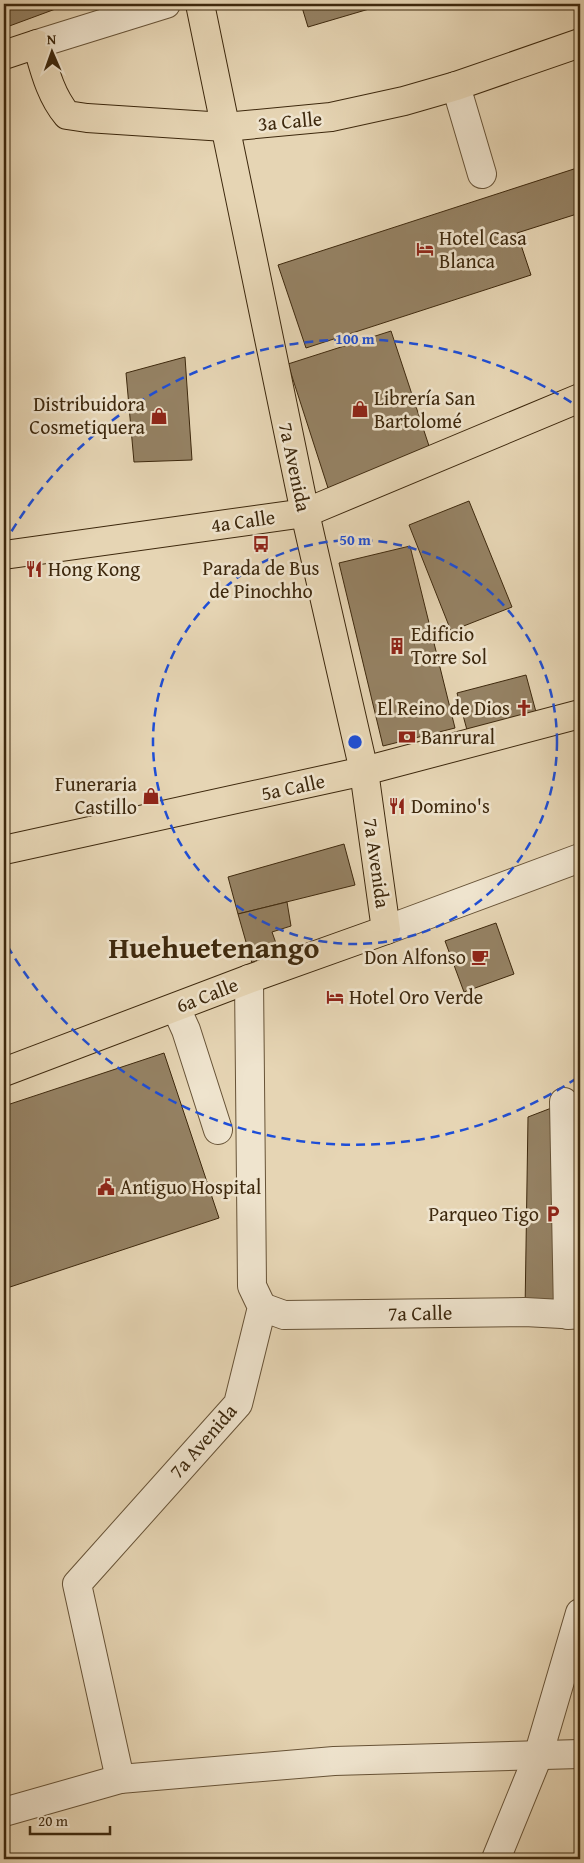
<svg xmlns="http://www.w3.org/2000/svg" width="584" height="1863" viewBox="0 0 584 1863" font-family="'Gentium Book Plus',serif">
  <rect width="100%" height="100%" fill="#e6d5b4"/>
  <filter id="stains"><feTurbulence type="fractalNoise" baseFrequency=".004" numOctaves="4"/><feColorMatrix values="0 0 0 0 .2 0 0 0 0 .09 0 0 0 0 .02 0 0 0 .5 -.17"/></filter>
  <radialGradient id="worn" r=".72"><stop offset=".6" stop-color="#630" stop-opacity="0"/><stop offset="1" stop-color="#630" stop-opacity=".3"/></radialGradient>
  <!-- building -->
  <g fill="#958264" stroke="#3d280d">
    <path d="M4 4H69L4 28Z"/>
    <path d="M301 4H386L308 27Z"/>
    <path d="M580 167V213L517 233 531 275 306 348 278 265Z"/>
    <path d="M391 331 432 455 328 488 288 364Z"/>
    <path d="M185 357 192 460 134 462 126 373Z"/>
    <path d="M469 501 512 607 451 631 409 525Z"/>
    <path d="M410 546 455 728 383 746 339 563Z"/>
    <path d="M526 675 536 712 467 730 457 693Z"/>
    <path d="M344 844 355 885 238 914 228 877Z"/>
    <path d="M287 902 291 926 272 932 278 949 252 963 238 914Z"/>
    <path d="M496 923 514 974 464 992 445 941Z"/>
    <path d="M164 1053 219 1218 4 1289V1106Z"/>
    <path d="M580 1097V1313L525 1312 528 1117Z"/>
  </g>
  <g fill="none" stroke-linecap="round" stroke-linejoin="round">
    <!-- minor casing -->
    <g stroke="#675337" stroke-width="30">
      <g id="minor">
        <path d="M37 44 166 4"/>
        <path d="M456 86 482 174"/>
        <path d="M386 930 580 858"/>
        <path d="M176 1008 186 1030 218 1130"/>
        <path d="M564 1102 568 1315"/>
        <path d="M262 1307 284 1315 525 1312 580 1315"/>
        <path d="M120 1779 77 1584 238 1404 262 1307 252 1286 249 979"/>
        <path d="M4 1812 120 1779 334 1761 580 1754"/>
        <path d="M496 1859 538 1756 580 1613"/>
      </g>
    </g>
    <!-- major casing -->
    <g stroke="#3d280d" stroke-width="30">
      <g id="major">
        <path d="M4 55 37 44C44 68 50 95 67 115L87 118 225 127 331 117 404 101 456 86 580 43"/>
        <path d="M4 555 305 513 580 398"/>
        <path d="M4 850 364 771 580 714"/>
        <path d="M4 1072 249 979 386 930 364 771 305 513 200 4"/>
      </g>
    </g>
    <!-- minor -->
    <use href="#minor" stroke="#efe4ce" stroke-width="28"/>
    <!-- major -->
    <use href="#major" stroke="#e6d5b4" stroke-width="28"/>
  </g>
  <!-- distance rings -->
  <g fill="none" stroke="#1d4ed8" stroke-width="2.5" stroke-dasharray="9 6">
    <circle cx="355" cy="742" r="202"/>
    <path d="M577 1078A403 403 0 0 1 4 940M4 544A403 403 0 0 1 577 406"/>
  </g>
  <!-- icons -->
  <defs>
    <g id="hotel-bare" transform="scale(1.35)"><path d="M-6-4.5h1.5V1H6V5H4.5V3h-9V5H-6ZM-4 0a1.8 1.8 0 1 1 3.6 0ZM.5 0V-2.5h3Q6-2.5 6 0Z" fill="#8f2418" stroke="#efe4ce" stroke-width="2.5" paint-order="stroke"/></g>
    <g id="shop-bare" transform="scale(1.35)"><path d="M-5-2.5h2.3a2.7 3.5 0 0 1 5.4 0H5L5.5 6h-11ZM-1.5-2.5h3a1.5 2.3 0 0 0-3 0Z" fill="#8f2418" stroke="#efe4ce" stroke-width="2.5" paint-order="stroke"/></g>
    <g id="bus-bare" transform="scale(1.35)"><path d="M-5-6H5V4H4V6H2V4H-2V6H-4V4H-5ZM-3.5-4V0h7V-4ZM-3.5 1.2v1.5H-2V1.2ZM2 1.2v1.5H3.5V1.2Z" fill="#8f2418" stroke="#efe4ce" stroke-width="2.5" paint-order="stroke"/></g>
    <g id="restaurant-bare" transform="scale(1.35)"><path d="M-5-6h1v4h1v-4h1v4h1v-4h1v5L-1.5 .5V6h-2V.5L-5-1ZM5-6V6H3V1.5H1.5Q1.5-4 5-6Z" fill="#8f2418" stroke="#efe4ce" stroke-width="2.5" paint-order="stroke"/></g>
    <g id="building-bare" transform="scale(1.35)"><path d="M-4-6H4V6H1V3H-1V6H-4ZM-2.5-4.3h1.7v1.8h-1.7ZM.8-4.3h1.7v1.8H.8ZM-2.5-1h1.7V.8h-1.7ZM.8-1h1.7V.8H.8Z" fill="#8f2418" stroke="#efe4ce" stroke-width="2.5" paint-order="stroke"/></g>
    <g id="church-bare" transform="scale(1.35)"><path d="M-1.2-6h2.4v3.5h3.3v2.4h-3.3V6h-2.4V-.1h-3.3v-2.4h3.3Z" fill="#8f2418" stroke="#efe4ce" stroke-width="2.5" paint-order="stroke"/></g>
    <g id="bank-bare" transform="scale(1.35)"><path d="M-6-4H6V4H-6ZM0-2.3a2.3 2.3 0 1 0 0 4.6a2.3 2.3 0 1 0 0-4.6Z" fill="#8f2418" stroke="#efe4ce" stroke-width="2.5" paint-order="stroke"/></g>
    <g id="cafe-bare" transform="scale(1.35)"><path d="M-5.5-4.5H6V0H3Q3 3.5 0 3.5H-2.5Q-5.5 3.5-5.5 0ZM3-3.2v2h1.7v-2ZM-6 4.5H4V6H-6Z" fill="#8f2418" stroke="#efe4ce" stroke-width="2.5" paint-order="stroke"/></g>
    <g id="civic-bare" transform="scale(1.35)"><path d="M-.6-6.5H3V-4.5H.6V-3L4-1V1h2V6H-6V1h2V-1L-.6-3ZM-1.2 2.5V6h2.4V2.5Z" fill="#8f2418" stroke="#efe4ce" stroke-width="2.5" paint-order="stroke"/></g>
    <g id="parking-bare" transform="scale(1.35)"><path d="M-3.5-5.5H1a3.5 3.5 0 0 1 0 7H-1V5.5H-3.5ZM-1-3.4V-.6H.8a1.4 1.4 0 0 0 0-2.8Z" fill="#8f2418" stroke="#efe4ce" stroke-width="2.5" paint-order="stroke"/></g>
  </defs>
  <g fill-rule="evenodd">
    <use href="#hotel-bare" x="425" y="249"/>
    <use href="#shop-bare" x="360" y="409"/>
    <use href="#shop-bare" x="159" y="416"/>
    <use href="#bus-bare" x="261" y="544"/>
    <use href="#restaurant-bare" x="34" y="569"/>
    <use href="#building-bare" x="397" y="646"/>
    <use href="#church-bare" x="524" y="708"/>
    <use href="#bank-bare" x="407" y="737"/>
    <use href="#shop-bare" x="151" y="796"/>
    <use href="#restaurant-bare" x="397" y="806"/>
    <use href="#cafe-bare" x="480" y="957"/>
    <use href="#hotel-bare" x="335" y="997"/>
    <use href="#civic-bare" x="106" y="1187"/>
    <use href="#parking-bare" x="553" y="1214"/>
  </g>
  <g text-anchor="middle" stroke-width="5" stroke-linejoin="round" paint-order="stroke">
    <!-- street labels -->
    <g font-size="20" fill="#3d280d" stroke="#efe4ce">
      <text transform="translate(290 121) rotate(-5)" y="7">3a Calle</text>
      <text transform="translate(295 467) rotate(78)" y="7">7a Avenida</text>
      <text transform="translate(243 521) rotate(-8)" y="7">4a Calle</text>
      <text transform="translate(293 787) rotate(-12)" y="7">5a Calle</text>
      <text transform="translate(377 863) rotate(82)" y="7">7a Avenida</text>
      <text transform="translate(207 995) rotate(-21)" y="7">6a Calle</text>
      <text transform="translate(420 1313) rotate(-1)" y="7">7a Calle</text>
      <text transform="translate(203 1441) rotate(-49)" y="7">7a Avenida</text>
    </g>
    <!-- poi labels -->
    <g font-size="20" fill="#3d280d" stroke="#efe4ce" text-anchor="start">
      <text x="439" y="245">Hotel Casa<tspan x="439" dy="23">Blanca</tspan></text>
      <text x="374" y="405">Librería San<tspan x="374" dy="23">Bartolomé</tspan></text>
      <text x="145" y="411" text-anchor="end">Distribuidora<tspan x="145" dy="23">Cosmetiquera</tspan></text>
      <text x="261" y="575" text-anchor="middle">Parada de Bus<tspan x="261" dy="23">de Pinochho</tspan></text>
      <text x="48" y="576">Hong Kong</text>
      <text x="411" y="641">Edificio<tspan x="411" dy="23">Torre Sol</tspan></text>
      <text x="510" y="715" text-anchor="end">El Reino de Dios</text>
      <text x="421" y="744">Banrural</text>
      <text x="137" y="791" text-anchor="end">Funeraria<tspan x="137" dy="23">Castillo</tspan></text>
      <text x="411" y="813">Domino's</text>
      <text x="466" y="964" text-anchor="end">Don Alfonso</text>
      <text x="349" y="1004">Hotel Oro Verde</text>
      <text x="120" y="1194">Antiguo Hospital</text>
      <text x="539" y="1221" text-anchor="end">Parqueo Tigo</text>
    </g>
    <!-- town labels -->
    <g font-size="30" font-weight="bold" fill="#3d280d" stroke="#efe4ce">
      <text x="214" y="958">Huehuetenango</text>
    </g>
  </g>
  <circle cx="355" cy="742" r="8" fill="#1d4ed8" stroke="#efe4ce" stroke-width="2.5"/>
  <g font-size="15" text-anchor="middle" font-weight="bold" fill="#1d4ed8" stroke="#efe4ce" stroke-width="5" stroke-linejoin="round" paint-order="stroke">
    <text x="355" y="344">100 m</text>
    <text x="355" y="545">50 m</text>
  </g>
  <!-- margin -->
  <rect width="584" height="1863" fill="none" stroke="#e6d5b4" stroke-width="20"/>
  <rect x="5" y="5" width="574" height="1853" fill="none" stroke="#3d280d" stroke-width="2.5"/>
  <rect x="10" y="10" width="564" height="1843" fill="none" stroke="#3d280d"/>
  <!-- north arrow -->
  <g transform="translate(52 52) rotate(358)" stroke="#efe4ce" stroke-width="4" paint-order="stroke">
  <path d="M0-4L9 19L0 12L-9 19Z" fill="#3d280d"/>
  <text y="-8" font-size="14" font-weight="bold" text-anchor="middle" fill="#3d280d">N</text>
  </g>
  <!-- scale -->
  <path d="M30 1826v8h80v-8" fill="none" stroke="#3d280d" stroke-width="2.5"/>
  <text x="38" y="1826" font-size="15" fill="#3d280d" stroke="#efe4ce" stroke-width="4" paint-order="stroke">20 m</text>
  <rect width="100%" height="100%" filter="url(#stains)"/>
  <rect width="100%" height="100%" fill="url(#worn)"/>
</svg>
